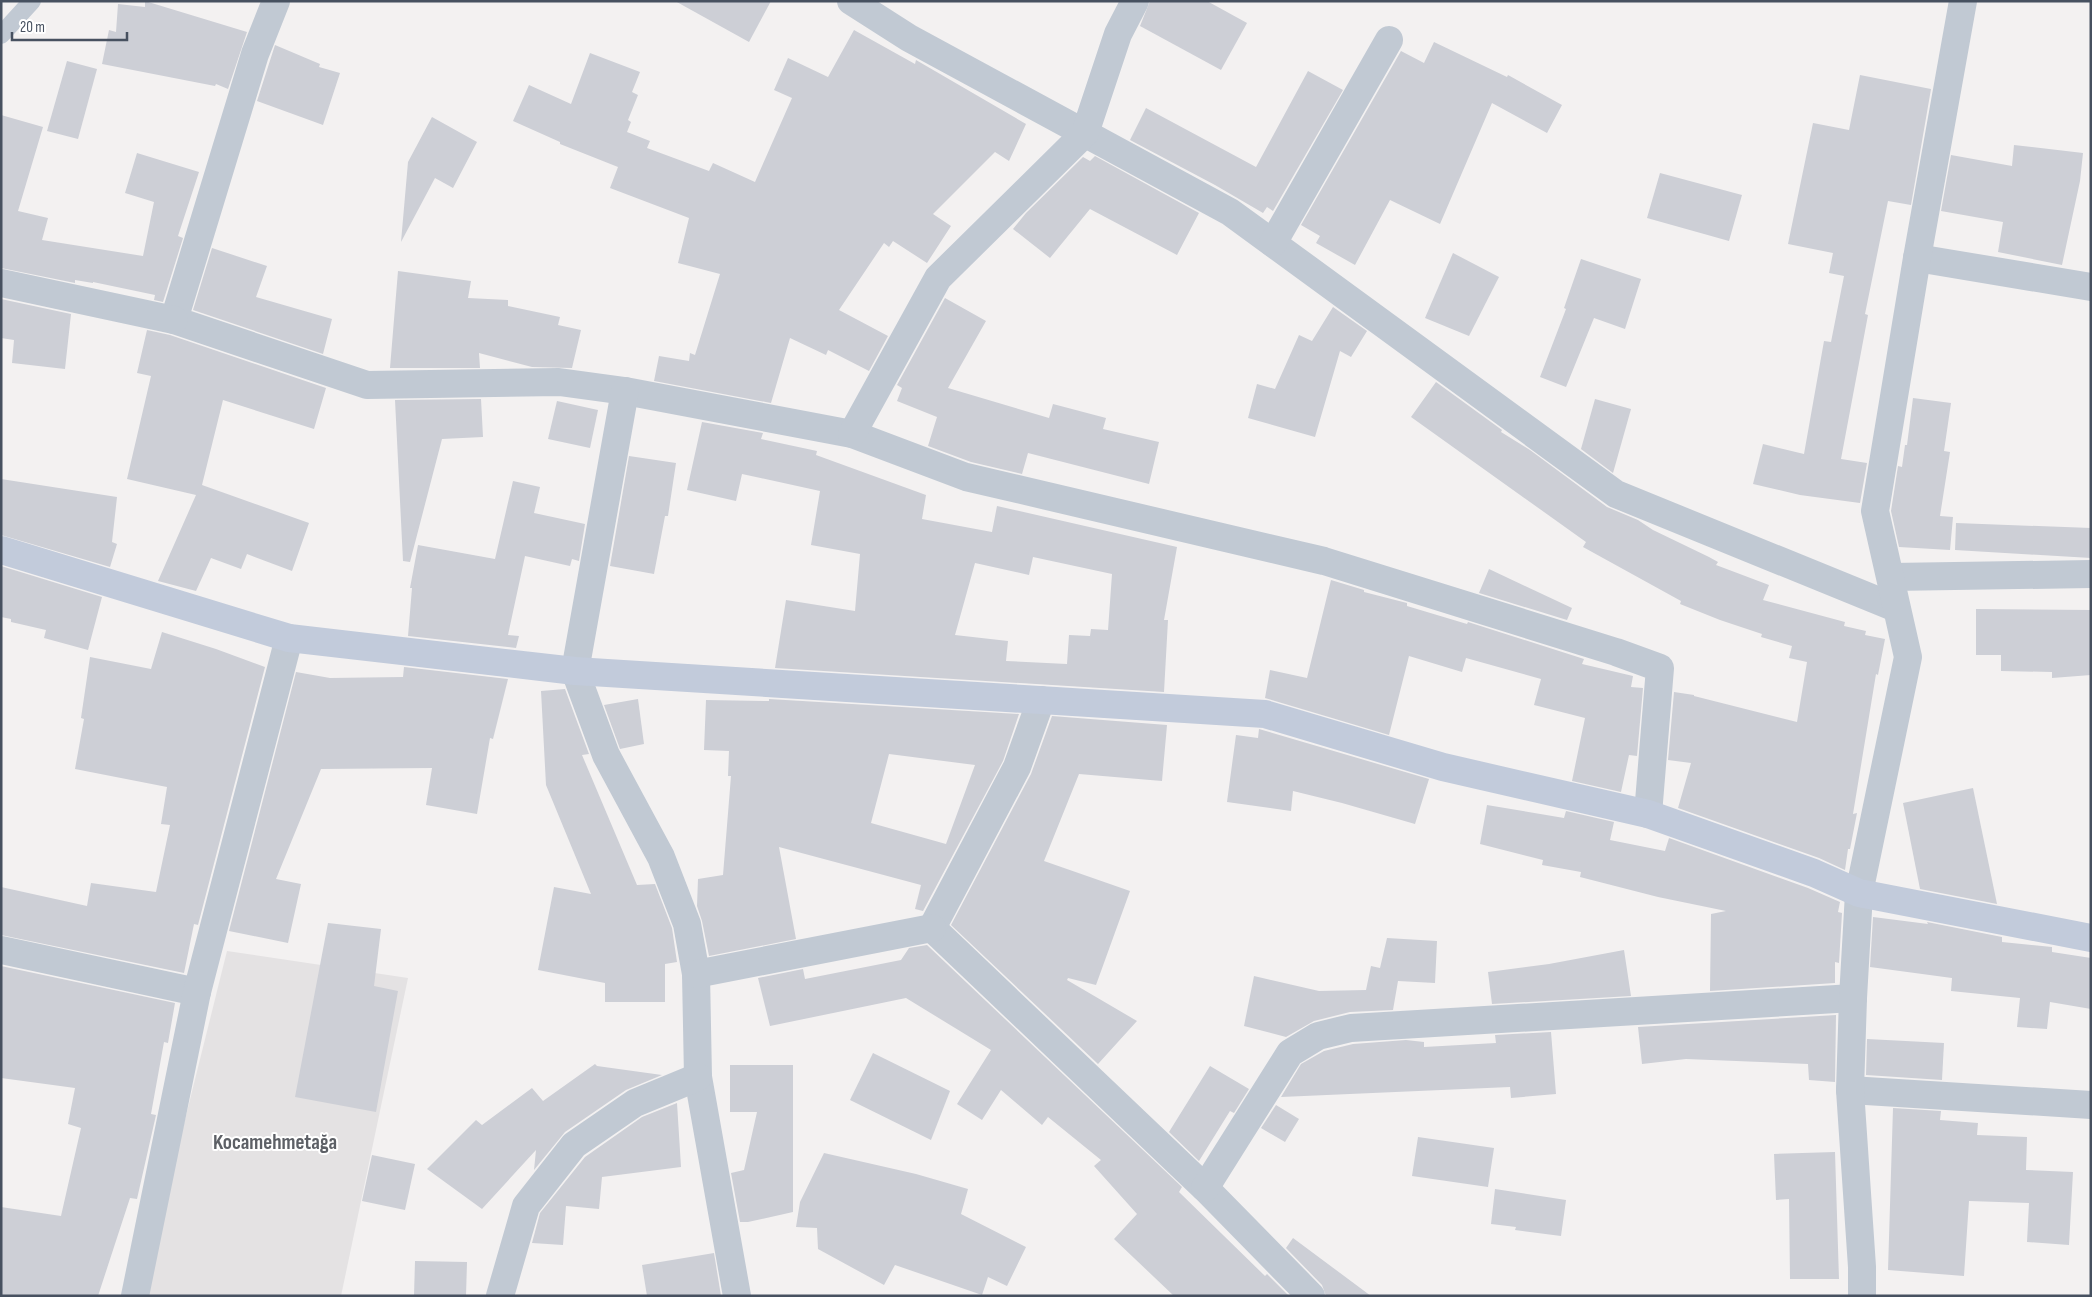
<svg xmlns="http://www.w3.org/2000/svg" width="2092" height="1297" viewBox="0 0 2092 1297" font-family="'Sofia Sans Condensed',sans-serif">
  <rect width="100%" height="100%" fill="#f3f1f1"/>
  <!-- education -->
  <path fill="#e4e2e3" d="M227 951 408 978 341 1296H141Z"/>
  <!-- building -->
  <g fill="#cdcfd6" fill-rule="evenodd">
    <path d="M145 1 247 32 228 89 216 84 215 86 102 64 109 30 116 32 118 4 145 7Z"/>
    <path d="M675 1H771L749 42Z"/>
    <path d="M1150 1H1207L1247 23 1221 70 1140 26Z"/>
    <path d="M854 30 915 64 916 60 1026 124 1009 161 995 152 933 214 951 226 927 263 893 241 889 247 884 243 839 310 888 336 869 371 828 350 826 355 790 338 771 403 654 381 659 356 689 361 690 353 695 355 720 274 678 263 689 218 610 188 618 167 560 144V142L513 121 529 85 571 104 590 53 640 72 632 92 638 95 628 120 631 122 627 132 650 141 647 148 709 171 713 163 755 182 792 98 774 90 788 58 828 77Z"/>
    <path d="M1434 42 1507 77 1508 75 1562 105 1547 133 1492 103 1440 224 1390 200 1355 265 1316 243 1320 236 1301 225 1401 51 1424 63Z"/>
    <path d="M275 45 320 64 319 67 340 73 323 125 257 101Z"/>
    <path d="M67 61 97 69 78 139 47 131Z"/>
    <path d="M1308 71 1343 90 1273 211 1267 207 1263 213 1215 185 1130 140 1146 108 1256 167Z"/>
    <path d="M1860 75 1931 89 1911 205 1888 201 1865 314 1868 315 1841 459 1867 463 1860 503 1800 495 1753 484 1763 444 1804 454 1824 341 1831 342 1844 276 1829 273 1833 253 1788 244 1813 123 1849 130Z"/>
    <path d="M1 115 43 127 18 211 48 218 42 240 143 256 154 202 125 193 137 153 199 172 178 236 183 238 163 302 154 300 155 295 93 282V283L75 280V283L1 268Z"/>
    <path d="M432 117 477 142 453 188 435 178 401 242 408 162Z"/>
    <path d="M2014 145 2083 153 2080 181 2062 265 1998 252 2003 222 1941 211 1951 155 2012 166Z"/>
    <path d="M1095 156 1199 213 1177 255 1090 209 1050 258 1013 229 1026 213 1083 157 1090 161Z"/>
    <path d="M1660 173 1742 195 1729 241 1647 218Z"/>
    <path d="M212 248 267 266 256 297 332 319 323 354 193 310Z"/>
    <path d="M1453 253 1499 277 1469 336 1425 318Z"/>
    <path d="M1581 259 1641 279 1625 329 1594 318 1566 387 1540 377 1566 309 1564 308Z"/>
    <path d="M398 271 471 281 468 298 508 300V306L560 317 558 325 581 330 572 368 532 367 479 353 480 368H390Z"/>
    <path d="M945 298 986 321 948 388 1049 418 1053 404 1106 418 1103 429 1159 442 1149 484 1028 453 1022 474 971 462 928 446 937 417 897 401 902 388 897 385Z"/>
    <path d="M1 299 71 314 65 369 12 363 14 340 1 338Z"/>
    <path d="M1333 307 1367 331 1351 357 1340 351 1315 437 1248 418 1257 384 1275 389 1299 335 1312 341Z"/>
    <path d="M147 330 170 335 326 388 314 429 223 400 202 485 309 523 292 571 247 554 241 569 211 558 196 591 158 581 196 495 127 479 151 376 137 373Z"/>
    <path d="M1436 382 1502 430 1501 432 1530 450 1607 507 1638 520 1653 530 1709 557 1718 562 1716 565 1769 585 1763 600 1845 622 1844 626 1866 631 1865 635 1885 639 1878 675 1876 674 1853 814 1857 813 1850 849H1848L1845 870 1819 858 1678 808 1691 763 1668 760 1674 692 1694 695V696L1797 722 1807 662 1789 658 1792 646 1761 637 1762 634 1720 620 1680 604 1681 601 1583 547 1586 542 1411 417Z"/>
    <path d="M1913 398 1951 403 1944 451 1950 452 1940 516 1953 517 1950 550 1899 547 1891 511 1898 466 1902 467 1905 445H1907Z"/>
    <path d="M481 399 483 437 442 439 410 562 403 561 395 400Z"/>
    <path d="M1595 399 1631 409 1613 473 1581 449Z"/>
    <path d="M557 401 598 410 590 448 548 439Z"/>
    <path d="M702 422 763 433 761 439 817 451 816 455 926 495 922 519 992 532 997 506 1177 547 1164 620H1168L1164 692 775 668 786 600 855 611 860 554 811 545 820 491 742 474 736 501 687 490ZM1033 557 1112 574 1108 630 1091 629 1090 636 1069 635 1067 664 1006 661 1008 641 955 635 975 563 1029 575Z"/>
    <path d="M629 456 676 463 668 516H665L654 574 610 566Z"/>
    <path d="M1 479 117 497 112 542 117 544 110 567 1 535Z"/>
    <path d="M513 481 540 487 534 513 585 524 579 561 572 559 570 566 525 556 508 635 519 636 516 648 408 636 412 588H410L418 545 495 559Z"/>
    <path d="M1956 523 2091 528V558L1955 550Z"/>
    <path d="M1 566 102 597 88 650 44 638 46 630 11 622V619L1 617Z"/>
    <path d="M1489 569 1572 608 1567 620 1479 593Z"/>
    <path d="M1331 580 1364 590V592L1407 603V606L1467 624 1468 622 1584 659 1582 664 1633 676 1631 687 1643 688 1637 756 1629 755 1621 792 1572 781 1585 718 1534 705 1541 679 1466 658 1462 672 1409 656 1389 735 1265 698 1270 670 1307 678Z"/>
    <path d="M1976 609 2091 610V675L2052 678V672L2001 671V655H1976Z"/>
    <path d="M162 632 216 649 265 667 198 925 194 924 184 973 1 935V887L87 906 91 883 156 892 170 825 161 824 167 787 75 769 84 719 81 718 90 657 151 669Z"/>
    <path d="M404 667 508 679 493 739 490 738 477 814 426 805 432 768 321 769 276 879 301 884 288 943 229 931 296 672 330 678 403 677Z"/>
    <path d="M565 689 589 754 582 755 637 885 655 884 672 928 677 962 665 964V1002H605V983L538 970 554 887 591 894 546 785 541 691Z"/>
    <path d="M638 699 644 744 620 749 604 705Z"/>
    <path d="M769 699 1019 714 1003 761 923 911 915 909 921 885 779 847 796 939 709 956 702 921 697 906 698 879 723 875 731 776H728L729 751 704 750 706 700 769 701ZM889 754 975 765 946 844 871 823Z"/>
    <path d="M1052 716 1167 725 1162 781 1079 774 1044 861 1130 891 1096 985 1068 978 1067 980 1137 1021 1098 1064 951 925 1031 774Z"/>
    <path d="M1259 729 1429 779 1415 824 1342 803 1293 791 1291 811 1227 802 1236 735 1258 738Z"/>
    <path d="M1973 788 1997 904 1920 889 1903 803Z"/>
    <path d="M1487 805 1564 818 1566 811 1614 822 1610 840 1665 851 1669 838 1808 888 1840 902 1838 912 1842 913 1839 963 1835 962V983L1710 991 1711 914 1726 911 1658 897 1580 877 1581 872 1542 865 1543 860 1480 844Z"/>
    <path d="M1873 917 1928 924 1927 922 2002 937V942L2052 947V952L2091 958V1009L2050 1002 2047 1029 2017 1027 2020 998 1951 991 1952 978 1870 967Z"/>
    <path d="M328 923 381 929 374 986 398 991 376 1112 295 1097Z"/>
    <path d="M1387 938 1437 941 1435 983 1398 981 1393 1010 1350 1012 1314 1021 1286 1037 1244 1026 1254 976 1319 991 1366 990 1371 966 1380 968Z"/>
    <path d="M927 945 1182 1187 1179 1192 1265 1276 1267 1274 1289 1296H1174L1114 1239 1137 1214 1094 1166 1101 1160 1048 1117 1042 1125 1001 1090 982 1120 957 1104 991 1050 906 998 770 1026 758 978 803 969 805 979 901 960 909 948Z"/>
    <path d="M1624 950 1631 996 1492 1004 1488 972 1549 964Z"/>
    <path d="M1 966 175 1003 168 1043 164 1042 151 1114 156 1115 137 1199 130 1198 98 1296H1V1207L61 1216 81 1128 68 1124 75 1088 1 1078Z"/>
    <path d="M1836 1015 1835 1082 1809 1080 1808 1064 1686 1059 1642 1064 1638 1027Z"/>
    <path d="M1551 1032 1556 1094 1511 1098 1510 1087 1281 1097 1301 1064 1324 1051 1353 1044 1406 1040 1424 1042V1047L1496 1043 1495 1035Z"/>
    <path d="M1867 1039 1944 1043 1942 1080 1866 1075Z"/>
    <path d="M873 1053 950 1091 931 1140 850 1100Z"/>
    <path d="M595 1064 597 1066 662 1075 626 1090 565 1132 534 1170 536 1150 482 1209 427 1169 476 1120 482 1125 532 1088 543 1101Z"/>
    <path d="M730 1065H793V1212L748 1222H740L731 1173 744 1170 757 1112H730Z"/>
    <path d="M1210 1066 1249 1089 1234 1113 1230 1111 1199 1161 1169 1132Z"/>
    <path d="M677 1103 681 1167 602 1177 599 1209 566 1206 563 1245 532 1243 540 1213 585 1157 642 1117Z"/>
    <path d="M1276 1105 1299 1119 1285 1142 1261 1128Z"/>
    <path d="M1893 1108 1941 1111 1940 1120 1978 1123 1977 1135 2027 1137 2026 1170 2073 1172 2069 1245 2027 1242 2029 1203 1969 1201 1964 1276 1888 1270Z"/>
    <path d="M1418 1137 1494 1148 1488 1187 1412 1176Z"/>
    <path d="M1835 1152 1839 1279H1790L1789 1199 1776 1200 1774 1154Z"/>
    <path d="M824 1153 916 1174 968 1189 961 1214 1026 1247 1007 1286 988 1277 982 1295 895 1265 884 1285 818 1249 817 1228 796 1227 800 1202Z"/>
    <path d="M372 1155 415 1164 405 1210 362 1201Z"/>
    <path d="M1495 1189 1566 1200 1561 1236 1515 1230 1516 1227 1491 1224Z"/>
    <path d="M1293 1238 1371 1296H1326L1322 1285 1286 1248Z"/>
    <path d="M714 1253 721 1296H647L642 1265Z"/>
    <path d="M415 1261 467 1262 466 1296H414Z"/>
  </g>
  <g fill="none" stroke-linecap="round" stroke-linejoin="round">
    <!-- lane -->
    <path stroke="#c1c9d3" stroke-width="18" d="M1 35 32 1"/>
    <!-- street -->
    <g stroke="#c1c9d3" stroke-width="28">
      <path d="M276 1 255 54 174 320 367 385 559 382 625 391 852 434 966 477 1324 561 1616 652 1660 668 1648 814"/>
      <path d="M851 1 909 38 1230 212 1616 494 1896 608"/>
      <path d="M1273 243 1389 40"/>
      <path d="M1917 258 2091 287"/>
      <path d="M1 283 174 320"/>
      <path d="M625 391 575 671 606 755 661 857 687 924 696 974 698 1077 737 1296"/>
      <path d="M852 434 938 278 1085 133 1118 34 1135 1"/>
      <path d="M1891 577 2091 574"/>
      <path d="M932 928 1205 1188 1311 1296"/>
      <path d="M932 928 1017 767 1041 700"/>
      <path d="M1 950 197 992"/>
      <path d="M696 974 932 928"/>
      <path d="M1850 1090 2091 1105"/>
      <path d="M1205 1188 1290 1053 1318 1036 1351 1028 1853 998"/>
      <path d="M135 1296 197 992 289 638"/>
      <path d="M500 1296 526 1206 574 1145 635 1103 698 1077"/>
      <path d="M1862 1296V1267L1850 1090 1853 998 1859 893 1908 657 1875 511 1917 258 1963 1"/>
    </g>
    <!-- secondary -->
    <path stroke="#c2cbdb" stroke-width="28" d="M1 550 289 638 575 671 1265 714 1443 767 1648 814 1814 873 1859 893 2091 938"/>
  </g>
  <g text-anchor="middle" stroke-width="4" stroke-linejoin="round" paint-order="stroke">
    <!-- district labels -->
    <g font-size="21" font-weight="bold" fill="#5d6066" stroke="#fff">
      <text x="275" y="1149">Kocamehmetağa</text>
    </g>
  </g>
  <!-- border -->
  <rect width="2092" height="1297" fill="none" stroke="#475160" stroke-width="5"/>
  <!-- scale -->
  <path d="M12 32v8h115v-8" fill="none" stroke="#475160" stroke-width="2.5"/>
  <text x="20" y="32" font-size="15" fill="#475160" stroke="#ffffff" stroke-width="4" paint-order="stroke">20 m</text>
</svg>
